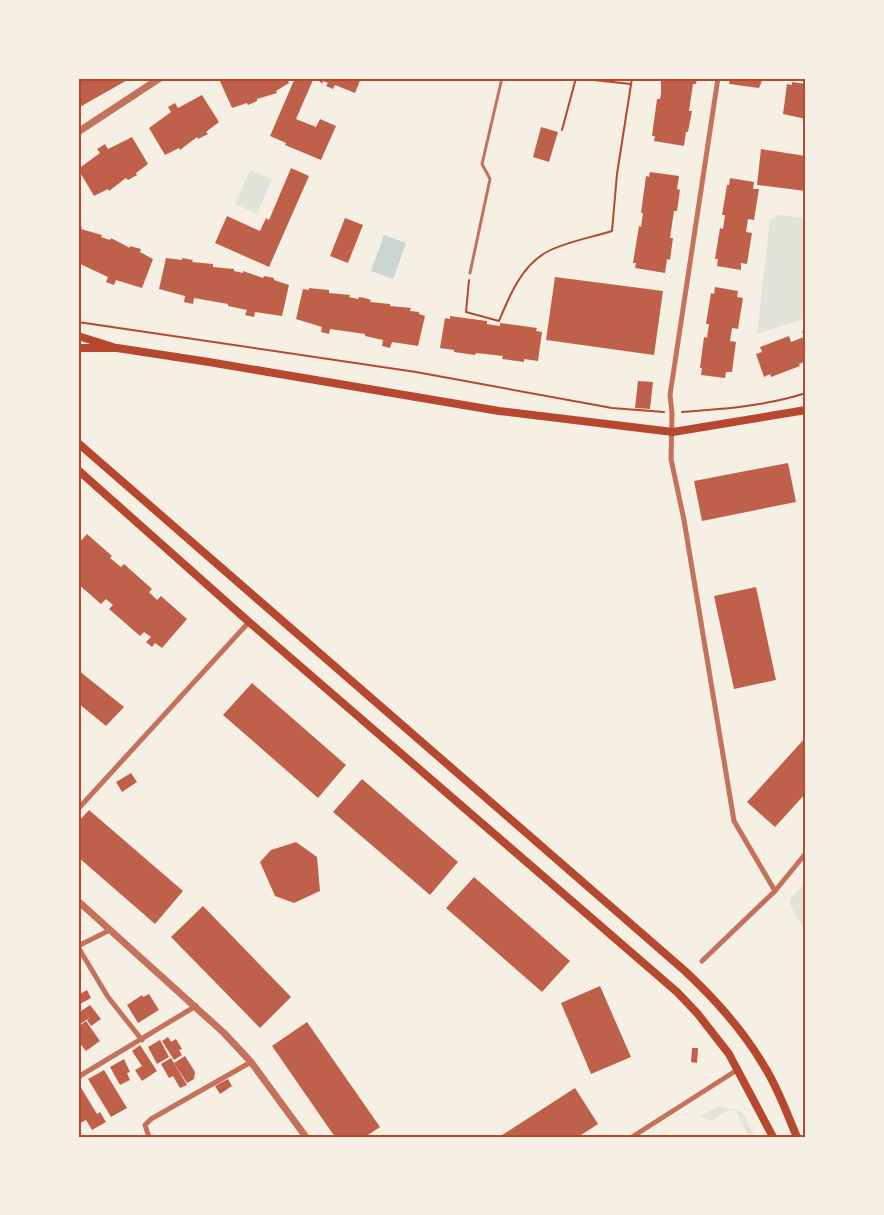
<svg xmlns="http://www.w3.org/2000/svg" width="884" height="1215" viewBox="0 0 884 1215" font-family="Quicksand,sans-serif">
  <rect width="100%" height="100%" fill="#f6efe4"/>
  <!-- green -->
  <g fill="#e2e4dc">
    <path d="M250 170 272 179 257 214 235 204Z"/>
    <path d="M780 215 806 218V318L757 334 770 219Z"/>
    <path d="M806 882V933L791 907 790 899Z"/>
    <path d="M718 1106 742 1112 755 1137H749L736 1111 728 1110 712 1120 700 1117Z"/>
  </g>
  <!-- water -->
  <path fill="#c9d6d2" d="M384 235 406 243 393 279 371 271Z"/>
  <!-- building -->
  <g fill="#bf614a">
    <path d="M78 78H131L78 108Z"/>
    <path d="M222 78H287L289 83 276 91 277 93 257 99V101L248 105 247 103 232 108 219 79Z"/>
    <path d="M295 78 313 80 296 119 316 127 320 119 336 126 321 160 285 145 286 143 270 136Z"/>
    <path d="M317 78H361L355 93 335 85 333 89 326 86 328 83 323 81 322 84Z"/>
    <path d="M661 78H697L696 84H693L689 111H692L688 132H686L684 146 654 141 655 136H652L657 99H660L661 93Z"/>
    <path d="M730 78H763L759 88 729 84Z"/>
    <path d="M792 82 806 84V119L783 114 787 84 792 85Z"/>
    <path d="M202 95 219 122 206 132 208 134 198 139 197 137 180 150 179 148 165 155 149 128 171 112 168 107 175 103 178 108Z"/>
    <path d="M541 127 558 132 549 162 533 157Z"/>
    <path d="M132 137 148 164 136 173 137 175 128 180 126 178 109 191 108 189 94 196 78 169 100 153 97 149 105 144 108 149Z"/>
    <path d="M761 149 806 156V191L757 185Z"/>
    <path d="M291 168 309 176 269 267 215 243 227 216 260 231 266 218 269 220Z"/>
    <path d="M650 172 679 176 677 189 680 190 677 211H674L670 238H673L670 260 667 259 665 273 635 268 636 263H633L639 226 641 227 643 213H641L646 176 649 177Z"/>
    <path d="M730 178 754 182 753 189H759L754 220 748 219 747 226 746 232 752 233 747 264 741 263V270L717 266 718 259H715L720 228 723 229 725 215H722L727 185H729Z"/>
    <path d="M345 218 363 225 348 263 330 256Z"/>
    <path d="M78 225 82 227 81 229 102 235 101 237 110 240 111 238 130 248V246L141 249 140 252 153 259 142 288 116 280 114 285 106 282 108 277 78 263Z"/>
    <path d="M166 258 182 260V258L193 260 192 262 213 264V267L234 269V271L243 273V271L263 278 264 276 274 278V280L289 285 282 316 255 312 254 317 245 315 247 310 228 306V304L194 298 193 304 184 302 185 296 159 289Z"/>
    <path d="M555 277 663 291 654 355 546 340Z"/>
    <path d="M715 287 738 291 737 297 743 298 738 329 732 328 731 335 730 341 736 342 732 372H726L725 378 701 375 702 368H700L704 337 707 338 709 324H706L711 293 714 294Z"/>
    <path d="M309 288 329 290V293L350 295 349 297 358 299 359 297 365 298 371 300 370 302 390 304V306L411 308 410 311 419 312V314L425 316 418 346 392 342 390 348 382 346 383 340 365 336V334L330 329 329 334 321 332 322 327 296 319 303 289 309 290Z"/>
    <path d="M450 316 487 321V324L493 325 500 326V323L537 328 536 331 542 332 538 361 524 359V362L502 359 503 356 476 353 475 355 454 352V350L440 348 445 318 450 319Z"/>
    <path d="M806 330V361L799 364 800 366 771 377 770 374 764 377 756 354 762 352 760 347 789 336 791 342 804 337 802 331Z"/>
    <path d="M638 381 653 382 650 409 635 408Z"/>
    <path d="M788 463 796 502 702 521 694 481Z"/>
    <path d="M87 534 112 556 110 558 121 567 124 564 152 589 149 592 157 600 161 596 187 619 162 648 155 643 152 647 146 642 151 637 144 632 140 636 109 609 113 605 106 599 101 604 78 584 80 577 78 575V544Z"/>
    <path d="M756 587 776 680 734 689 714 596Z"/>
    <path d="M78 670 124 707 106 726 78 703Z"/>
    <path d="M252 683 346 765 318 798 223 715Z"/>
    <path d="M806 737V793L775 827 747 802Z"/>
    <path d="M131 773 137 782 122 792 116 782Z"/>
    <path d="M362 779 458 862 430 895 333 812Z"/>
    <path d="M89 810 183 891 155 924 78 857V822Z"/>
    <path d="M296 842 317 857 320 891 294 903 275 896 260 862 271 850Z"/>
    <path d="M474 877 570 961 542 992 446 908Z"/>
    <path d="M203 906 291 997 260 1028 171 937Z"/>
    <path d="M600 986 631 1057 591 1074 561 1003Z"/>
    <path d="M87 990 91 998 78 1005V995Z"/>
    <path d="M149 994 159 1010 138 1023 127 1005 142 995 143 997Z"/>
    <path d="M90 1005 101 1019 91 1026 87 1020 91 1017 80 1024 78 1021V1013Z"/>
    <path d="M86 1021 100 1041 86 1051 78 1041V1027Z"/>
    <path d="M307 1022 380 1127 365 1137H335L272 1046Z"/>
    <path d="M168 1037 171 1042 176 1039 182 1049 179 1050 182 1055 174 1060 162 1041Z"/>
    <path d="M160 1040 169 1057 157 1064 148 1047Z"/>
    <path d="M140 1045 157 1071 142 1081 135 1070 142 1066 132 1051Z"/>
    <path d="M692 1048H698L697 1063 691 1062Z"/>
    <path d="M185 1056 195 1072 194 1079 187 1083 174 1063Z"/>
    <path d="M171 1058 187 1085 180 1088 173 1076 169 1078 161 1064Z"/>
    <path d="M124 1059 130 1072 127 1073 130 1080 120 1085 110 1067Z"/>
    <path d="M104 1070 127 1108 111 1117 88 1079Z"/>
    <path d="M228 1079 232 1086 220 1094 215 1086Z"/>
    <path d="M80 1086 97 1114 100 1112 106 1122 92 1130 86 1120 80 1123 78 1120V1088Z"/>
    <path d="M575 1088 598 1124 578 1137H499Z"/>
  </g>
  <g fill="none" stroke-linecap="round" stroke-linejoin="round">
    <!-- path -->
    <g stroke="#b5482f" stroke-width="2">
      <path d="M575 78 631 84"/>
      <path d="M562 130 576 78"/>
      <path d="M469 280 466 312 499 321C509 297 521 267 545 253 561 243 593 237 612 231L617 174 632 78"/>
      <path d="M78 322 416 372 612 408 664 412"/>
      <path d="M682 412C725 409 765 406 806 393"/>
    </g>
    <!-- service -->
    <path stroke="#c5725c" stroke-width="3" d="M470 273 490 179 482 164 502 78"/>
    <!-- minor -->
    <g stroke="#c5725c" stroke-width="5">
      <path d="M718 78 670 395 672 413 671 459 684 520 734 821 775 891"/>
      <path d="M78 809 249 622"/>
      <path d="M78 946 110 930"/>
      <path d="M78 947 108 997 142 1040"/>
      <path d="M702 961 775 891 806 853"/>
      <path d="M78 1077 196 1006"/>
      <path d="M149 1137 145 1125 151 1119 251 1062"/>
      <path d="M632 1137 737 1070"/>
    </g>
    <!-- tertiary -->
    <g stroke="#c5725c" stroke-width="7">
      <path d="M78 132 160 78"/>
      <path d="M78 901 224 1033 251 1062 306 1137"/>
    </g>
    <!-- secondary -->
    <g stroke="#b5482f" stroke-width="8">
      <path d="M78 336 113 347"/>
      <path d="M78 348H117L209 362 499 411 673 432 806 410"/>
      <path d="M78 443 685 971C716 1000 743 1030 764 1066 778 1088 787 1114 797 1137"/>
      <path d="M78 470 249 622 677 992 697 1013 729 1054 773 1137"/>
    </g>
  </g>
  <!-- border -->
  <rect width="884" height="1215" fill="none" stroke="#f6efe4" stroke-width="159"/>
  <rect x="80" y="80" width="724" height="1056" fill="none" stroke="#b5482f" stroke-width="2"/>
</svg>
